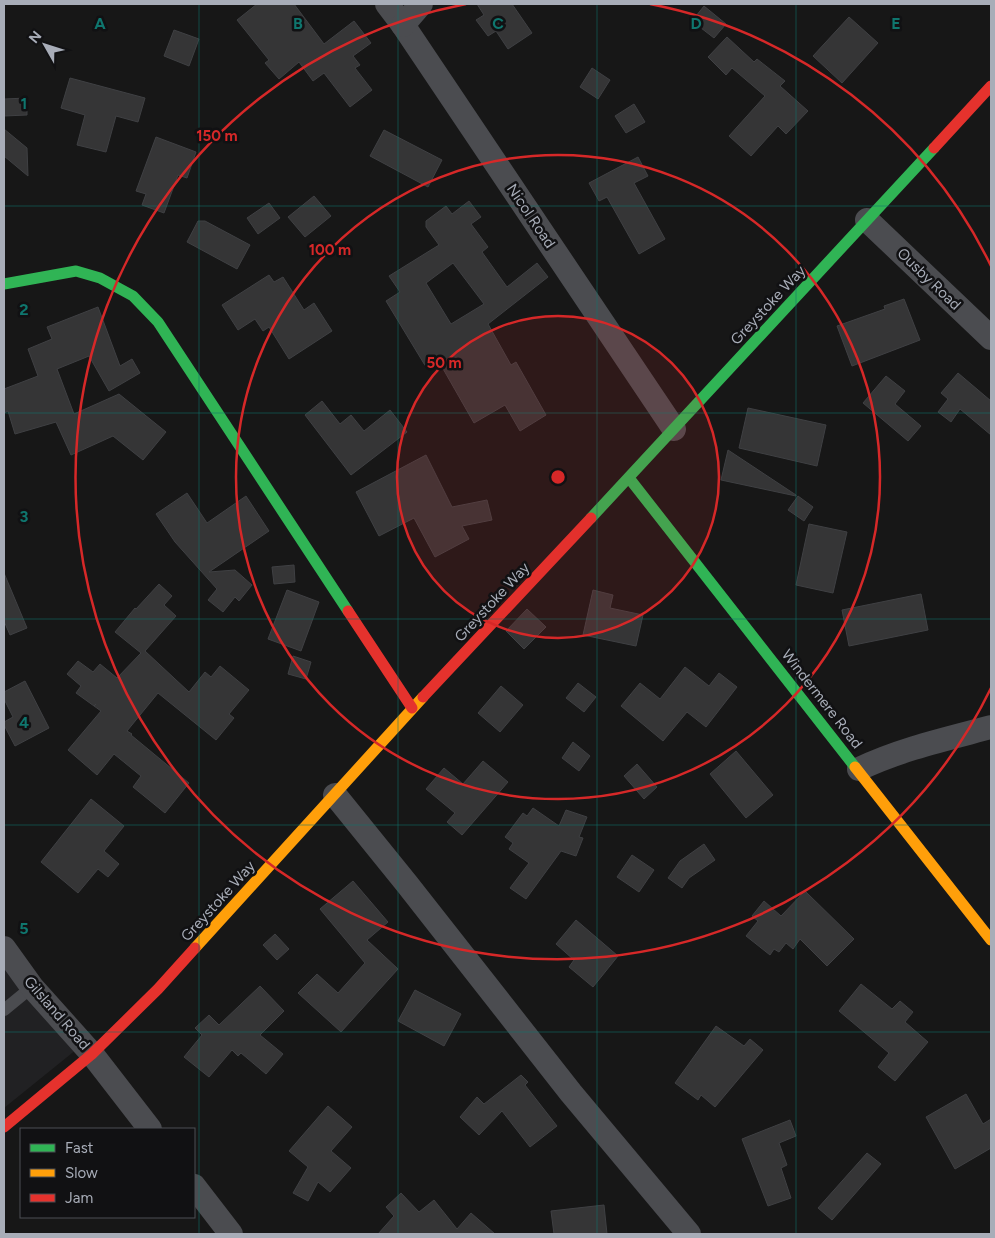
<svg xmlns="http://www.w3.org/2000/svg" width="995" height="1238" viewBox="0 0 995 1238" font-family="Figtree,sans-serif">
  <rect width="100%" height="100%" fill="#171717"/>
  <!-- built -->
  <path fill="#212123" d="M4 959 77 1049 4 1108Z"/>
  <!-- building -->
  <g fill="#353536" stroke="#3f4043" fill-rule="evenodd">
    <path d="M257 4H294L324 44 354 21 371 43 353 56 360 65 355 68 372 90 350 107 324 73 313 81 299 62 279 79 265 63 269 60 237 20Z"/>
    <path d="M477 4H512L532 33 508 49 496 31 488 36 476 20 484 15Z"/>
    <path d="M704 6 726 24 714 38 692 21Z"/>
    <path d="M849 17 878 43 842 83 813 56Z"/>
    <path d="M174 30 199 39 189 66 164 56Z"/>
    <path d="M727 37 754 62 757 59 785 81 780 86 808 111 786 134 778 126 751 156 729 136 765 96 732 68 726 75 708 57Z"/>
    <path d="M592 68 610 80 598 99 580 87Z"/>
    <path d="M70 78 145 98 138 122 116 116 106 152 77 145 85 115 61 108Z"/>
    <path d="M27 98V115L4 116V99Z"/>
    <path d="M634 104 645 122 626 133 615 116Z"/>
    <path d="M4 129 27 148 28 176 4 156Z"/>
    <path d="M384 130 442 160 428 187 370 156Z"/>
    <path d="M156 137 196 152 187 178 178 175 164 213 142 205 146 194 136 191Z"/>
    <path d="M638 157 648 176 634 183 665 239 639 254 607 197 599 201 589 183Z"/>
    <path d="M314 196 331 216 305 237 288 217Z"/>
    <path d="M469 201 481 217 471 224 488 247 482 252 507 287 537 263 548 277 488 324 511 365 516 362 546 415 520 431 505 405 474 423 438 360 426 367 386 301 400 292 389 276 439 245 426 227V221L446 206 452 214ZM453 263 484 304 451 324 426 283Z"/>
    <path d="M269 203 280 218 258 234 247 218Z"/>
    <path d="M198 221H205L250 245 237 269 187 242Z"/>
    <path d="M269 275 274 282 283 277 304 310 314 303 332 331 289 359 269 327 263 331 255 319 238 330 222 305Z"/>
    <path d="M904 299 920 340 852 366 837 326 885 309 884 306Z"/>
    <path d="M98 307 120 366 132 359 140 373 109 391 89 356 57 369 74 414 119 394 166 432 143 460 113 436 71 455 56 422 15 434 8 411 4 413V389L38 376 28 349 52 339 47 327Z"/>
    <path d="M958 373 991 401V435L960 409 951 422 938 412 948 399 941 393Z"/>
    <path d="M886 376 905 391 895 404 921 426 908 441 863 403Z"/>
    <path d="M322 401 340 424 351 415 364 431 390 410 407 432 351 475 305 415Z"/>
    <path d="M748 408 826 425 817 466 739 448Z"/>
    <path d="M728 450 796 495V496L721 480Z"/>
    <path d="M426 455 452 507 487 500 492 520 462 526 469 539 435 557 414 518 379 536 356 492Z"/>
    <path d="M187 493 207 523 246 496 269 531 209 572 235 570 252 585 239 601 235 597 223 612 208 600 217 589 175 542 156 514Z"/>
    <path d="M798 496 813 507 804 521 788 510Z"/>
    <path d="M809 524 847 532 833 593 796 585Z"/>
    <path d="M294 565 295 582 274 584 272 567Z"/>
    <path d="M4 573 27 628 10 635 4 621Z"/>
    <path d="M159 584 172 596 164 605 176 616 145 651 189 692 205 672 211 677 220 666 249 690 229 714 234 718 216 740 158 693 127 731 132 734 131 735 189 783 165 813 133 787 141 776 114 754 97 775 68 750 101 711 94 706 96 704 94 706 76 693 81 686 67 674 78 661 93 672 100 664 117 678 141 653 115 632 135 608 136 609Z"/>
    <path d="M287 590 319 602 301 651 268 639Z"/>
    <path d="M593 590 613 595 610 608 643 615 636 646 583 635Z"/>
    <path d="M921 594 928 630 849 646 842 610Z"/>
    <path d="M527 609 546 627 524 649 506 631Z"/>
    <path d="M293 656 311 662 306 679 288 674Z"/>
    <path d="M685 667 709 686 719 673 737 687 706 727 687 712 663 741 621 706 640 683 660 699Z"/>
    <path d="M25 681 49 728 15 746 4 725V722L13 717 4 699V692Z"/>
    <path d="M578 683 596 697 584 712 566 698Z"/>
    <path d="M501 686 523 705 500 732 478 713Z"/>
    <path d="M573 742 590 756 579 771 562 758Z"/>
    <path d="M736 751 773 795 746 818 710 774Z"/>
    <path d="M483 761 508 782 462 835 447 822 455 813 426 789 444 768 463 784Z"/>
    <path d="M637 764 657 787 644 799 624 776Z"/>
    <path d="M91 799 124 826 104 851 119 864 108 877 98 869 78 893 41 862Z"/>
    <path d="M533 808 559 826 566 810 587 817 579 837 583 838 576 856 561 851 526 899 510 888 529 863 509 849 513 843 505 837 523 813 527 816Z"/>
    <path d="M704 844 715 860 689 878 682 888 668 878 680 861Z"/>
    <path d="M632 855 654 870 639 892 617 877Z"/>
    <path d="M353 881 388 922 367 940 398 969 341 1032 298 993 317 974 338 993 365 963 320 909Z"/>
    <path d="M805 891 854 939 827 966 800 939 793 949 786 943 779 952 774 949 770 955 746 936 758 921 752 916 764 901 781 916Z"/>
    <path d="M576 920 618 956 593 987 569 967 574 960 556 944Z"/>
    <path d="M275 934 289 949 277 960 263 945Z"/>
    <path d="M861 984 892 1009 900 1001 913 1012 905 1022 928 1042 895 1081 878 1067 889 1053 839 1011Z"/>
    <path d="M260 986 284 1011 260 1035 283 1054 266 1074 241 1053 238 1056 232 1050 209 1077 184 1057 202 1035 195 1028 209 1015 219 1025Z"/>
    <path d="M415 990 461 1014 444 1046 398 1021Z"/>
    <path d="M716 1026 744 1046 750 1039 763 1050 715 1107 701 1095 698 1100 675 1083Z"/>
    <path d="M521 1075 528 1082 525 1085 557 1126 530 1147 502 1111 479 1135 460 1117 477 1097 484 1104Z"/>
    <path d="M966 1094 983 1124 991 1119V1148L955 1169 926 1117Z"/>
    <path d="M328 1106 352 1127 331 1151 351 1168 330 1192 318 1182 308 1201 293 1193 308 1167 289 1151Z"/>
    <path d="M790 1120 796 1136 779 1143 787 1165 781 1168 791 1198 768 1206 742 1139Z"/>
    <path d="M867 1153 881 1164 832 1220 818 1208Z"/>
    <path d="M401 1193 419 1212 434 1200 457 1229 471 1213 495 1234H378L394 1216 386 1207Z"/>
    <path d="M604 1205 607 1234H554L551 1211Z"/>
  </g>
  <g fill="none" stroke-linecap="round" stroke-linejoin="round">
    <!-- lane -->
    <path stroke="#4b4c50" stroke-width="12" d="M4 1010 32 987"/>
    <!-- street -->
    <g stroke="#4b4c50" stroke-width="24">
      <path d="M387 4 403 25 674 429"/>
      <path d="M403 25 421 4"/>
      <path d="M867 220 991 338"/>
      <path d="M859 769C901 749 946 739 991 727"/>
      <path d="M335 795 407 884 571 1093 689 1234"/>
      <path d="M4 948 32 987 92 1054 150 1129"/>
      <path d="M194 1186 231 1234"/>
    </g>
    <!-- fast -->
    <g stroke="#30b455" stroke-width="11">
      <path d="M4 284 76 271 100 278 133 296 158 322 348 611"/>
      <path d="M629 478 855 767"/>
      <path d="M591 518 934 148"/>
    </g>
    <!-- slow -->
    <g stroke="#ff9f0a" stroke-width="11">
      <path d="M855 767 991 940"/>
      <path d="M195 948 423 697"/>
    </g>
    <!-- jam -->
    <g stroke="#e5322d" stroke-width="11">
      <path d="M934 148 991 86"/>
      <path d="M348 611 412 708"/>
      <path d="M423 697 591 518"/>
      <path d="M4 1127 92 1054 158 989 195 948"/>
    </g>
  </g>
  <!-- grid -->
  <path fill="none" stroke="#0f766e" stroke-width="1" stroke-opacity="0.55" d="M199 4V1234M398 4V1234M597 4V1234M796 4V1234M4 206H991M4 413H991M4 619H991M4 825H991M4 1032H991"/>
  <!-- distance rings -->
  <circle cx="558" cy="477" r="161" fill="#d62828" fill-opacity=".12"/>
  <g fill="none" stroke="#d62828" stroke-width="2.5">
    <circle cx="558" cy="477" r="161"/>
    <circle cx="558" cy="477" r="322"/>
    <path d="M991 688A482 482 0 1 1 466 4M650 4A482 482 0 0 1 991 266"/>
  </g>
  <g text-anchor="middle" stroke-width="5" stroke-linejoin="round" paint-order="stroke">
    <!-- street labels -->
    <g font-size="15" fill="#a8adb8" stroke="#111113">
      <text transform="translate(531 216) rotate(56)" y="5">Nicol Road</text>
      <text transform="translate(929 279) rotate(44)" y="5">Ousby Road</text>
      <text transform="translate(768 305) rotate(-47)" y="5">Greystoke Way</text>
      <text transform="translate(492 602) rotate(-47)" y="5">Greystoke Way</text>
      <text transform="translate(822 699) rotate(52)" y="5">Windermere Road</text>
      <text transform="translate(218 901) rotate(-48)" y="5">Greystoke Way</text>
      <text transform="translate(57 1013) rotate(49)" y="5">Gilsland Road</text>
    </g>
  </g>
  <g font-size="16" text-anchor="middle" font-weight="bold" fill="#0f766e" stroke="#111113" stroke-width="5" stroke-linejoin="round" paint-order="stroke">
    <text x="100" y="29">A</text>
    <text x="298" y="29">B</text>
    <text x="498" y="29">C</text>
    <text x="696" y="29">D</text>
    <text x="896" y="29">E</text>
    <text x="24" y="109">1</text>
    <text x="24" y="315">2</text>
    <text x="24" y="522">3</text>
    <text x="24" y="728">4</text>
    <text x="24" y="934">5</text>
  </g>
  <circle cx="558" cy="477" r="8" fill="#d62828" stroke="#111113" stroke-width="2.5"/>
  <g font-size="15" text-anchor="middle" font-weight="bold" fill="#d62828" stroke="#111113" stroke-width="5" stroke-linejoin="round" paint-order="stroke">
    <text x="217" y="141">150 m</text>
    <text x="330" y="255">100 m</text>
    <text x="444" y="368">50 m</text>
  </g>
  <!-- border -->
  <rect width="995" height="1238" fill="none" stroke="#a8adb8" stroke-width="10"/>
  <!-- legend -->
  <rect x="20" y="1128" width="175" height="90" fill="#111113" stroke="#4d4f55"/>
  <rect x="30" y="1144" width="25" height="8" fill="#30b455" stroke="#4d4f55"/>
  <text x="65" y="1153" font-size="15" fill="#a8adb8">Fast</text>
  <rect x="30" y="1169" width="25" height="8" fill="#ff9f0a" stroke="#4d4f55"/>
  <text x="65" y="1178" font-size="15" fill="#a8adb8">Slow</text>
  <rect x="30" y="1194" width="25" height="8" fill="#e5322d" stroke="#4d4f55"/>
  <text x="65" y="1203" font-size="15" fill="#a8adb8">Jam</text>
  <!-- north arrow -->
  <g transform="translate(45 45) rotate(309)" stroke="#111113" stroke-width="4" paint-order="stroke">
  <path d="M0-4L9 19L0 12L-9 19Z" fill="#a8adb8"/>
  <text y="-8" font-size="14" font-weight="bold" text-anchor="middle" fill="#a8adb8">N</text>
  </g>
</svg>
